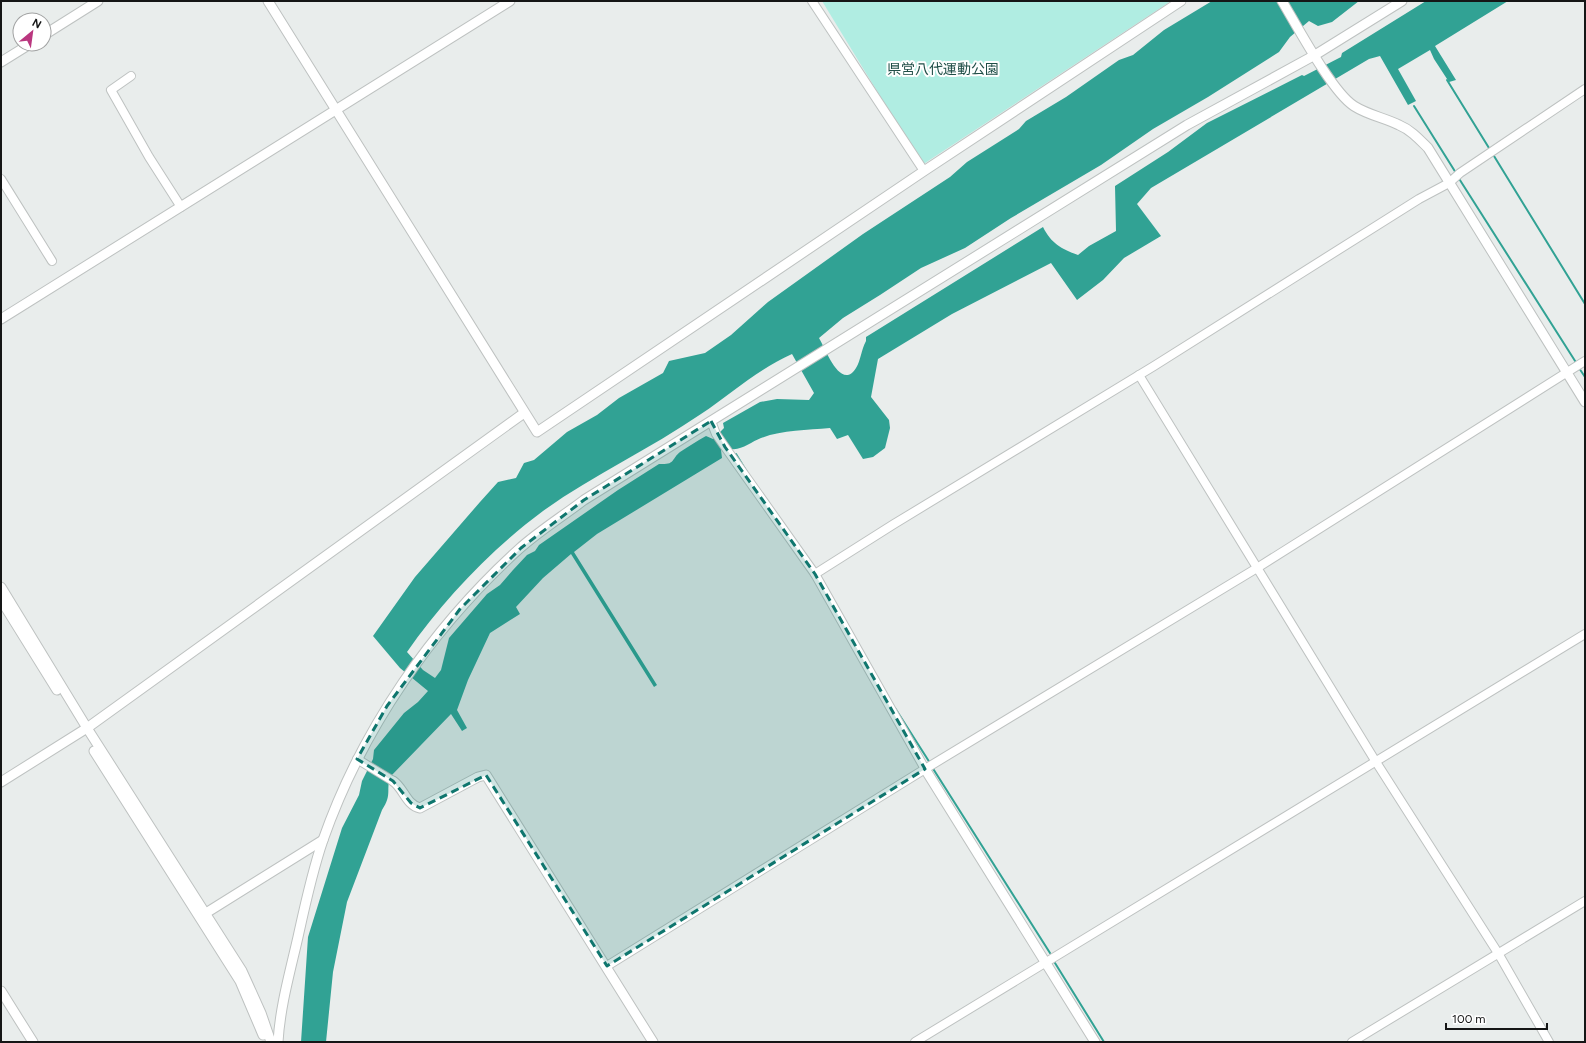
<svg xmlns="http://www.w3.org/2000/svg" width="1586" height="1043" viewBox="0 0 1586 1043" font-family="Figtree,'Noto Sans JP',sans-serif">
  <rect width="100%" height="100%" fill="#e9edec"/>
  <!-- green -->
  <path fill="#b0ede2" d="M822 1H1171L922 165Z"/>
  <!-- water -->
  <path fill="#31a294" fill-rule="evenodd" d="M1212 1H1359L1332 22 1318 26 1309 21 1290 37 1279 52 1208 97 1153 129 1101 165 1011 218 965 248 921 268 880 295 843 318 819 338C825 348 841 392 856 368 861 360 861 350 866 341V337L1043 227C1051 243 1061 249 1078 255L1089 246 1116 231 1115 186 1168 152 1207 123 1302 75 1304 76 1341 57 1342 53 1426 1H1508L1435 46 1456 80 1449 82 1434 59 1430 50 1398 69 1416 101 1408 105 1380 56 1369 59 1151 188 1137 204 1161 236 1124 258 1103 280 1077 300 1051 263 952 314 878 359 871 397 889 420 890 428 885 448 873 457 863 459 848 435 837 439 830 428C807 430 782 430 761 438 750 442 738 454 726 447L721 450 722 458 597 534 574 552 657 685 654 687 571 554 543 578 516 607 520 614 490 633 468 680 457 710 467 728 462 731 451 714 391 776C385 789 393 794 382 810L347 902 333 972 326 1042H301L308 937 342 828 359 795 362 781 373 759 374 750 404 713 418 702 428 691 400 668 373 636 415 577 480 502 498 482 516 478 524 463 534 460 567 432 597 415 619 398 663 373 669 361 705 353 731 335 768 302 863 234 950 177 967 162 1019 129 1026 121 1066 97 1119 60 1133 55 1164 30ZM792 354 814 393 809 400 777 399 760 402 723 423 724 428 713 439 706 436C697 441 689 446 680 452 671 459 676 465 659 464L618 490 539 545 535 551 527 555 513 570 500 585 487 594 449 638 441 670 435 678 423 670 407 652C443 600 493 548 543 511 593 475 650 449 701 414 731 394 758 369 792 354Z"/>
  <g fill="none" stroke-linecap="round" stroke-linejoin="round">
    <!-- stream -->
    <g stroke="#31a294" stroke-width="2">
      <path d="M1447 80 1489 148"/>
      <path d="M1414 106 1456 173"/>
      <path d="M1494 156 1585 304"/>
      <path d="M1458 177 1577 364"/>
      <path d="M1579 368 1585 377"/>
      <path d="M736 454 747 472"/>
      <path d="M895 708 930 763"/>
      <path d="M932 767 1050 953"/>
      <path d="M1055 963 1104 1042"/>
    </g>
    <!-- minor casing -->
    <g stroke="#bec2c1" stroke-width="10">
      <g id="minor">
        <path d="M812 1 924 171"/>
        <path d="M131 76 111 90 149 157 181 207"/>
        <path d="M1 179 52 261"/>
        <path d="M1139 375 1376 762 1498 953 1549 1042"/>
        <path d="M711 421 716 434 725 447 815 574 925 769"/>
        <path d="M815 574 894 524 1154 366 1419 199 1449 183 1460 173 1585 89"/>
        <path d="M357 759 393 781"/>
        <path d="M607 966 925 769 1257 568 1585 361"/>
        <path d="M915 1042 1585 634"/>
        <path d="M1352 1042 1585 901"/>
      </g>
    </g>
    <!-- tertiary casing -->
    <g stroke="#bec2c1" stroke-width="11">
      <g id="tertiary">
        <path d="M268 1 537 432 924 171 1181 1"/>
        <path d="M1282 1C1297 26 1332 92 1354 106 1368 115 1385 118 1399 125 1411 130 1419 139 1428 148L1585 402"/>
        <path d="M44 35 98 1"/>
        <path d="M1 62 30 44"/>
        <path d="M1 319 510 1"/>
        <path d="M1 587 87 728 242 971 261 1013 271 1042"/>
        <path d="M1 600 57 690"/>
        <path d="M94 751 240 981 263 1035"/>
        <path d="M925 769 1095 1042"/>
        <path d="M393 781C403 787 407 806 420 808L478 777 486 775 653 1042"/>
        <path d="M1 782 87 728 524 413"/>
        <path d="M206 913 323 840"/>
        <path d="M1 991 33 1042"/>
        <path d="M278 1042C280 1007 290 972 298 937 305 905 312 872 323 840 362 729 432 628 519 549 539 531 563 516 584 500L1187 125 1315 55 1402 1"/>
      </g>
    </g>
    <!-- minor -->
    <use href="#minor" stroke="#fff" stroke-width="8"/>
    <!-- tertiary -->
    <use href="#tertiary" stroke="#fff" stroke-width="9"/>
  </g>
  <!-- marked area -->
  <path fill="#0f766e" fill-opacity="0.2" stroke="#0f766e" stroke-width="3" stroke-dasharray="8 5" stroke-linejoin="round" d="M711 421 725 447 815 574 925 769 607 966 486 775 420 808 411 803 393 781 357 759 387 706 460 609 521 548 584 500Z"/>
  <g text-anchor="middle" stroke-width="4" stroke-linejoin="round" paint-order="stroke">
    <!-- park labels -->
    <g font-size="14" fill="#1f4e47" stroke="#fff">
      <text x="943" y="74">県営八代運動公園</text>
    </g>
  </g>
  <!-- border -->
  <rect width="1586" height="1043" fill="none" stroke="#151616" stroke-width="4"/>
  <!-- north arrow -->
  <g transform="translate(32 32) rotate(29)"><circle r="19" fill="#ffffff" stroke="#a1a2a2"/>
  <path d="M0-3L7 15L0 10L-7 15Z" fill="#ba377f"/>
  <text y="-6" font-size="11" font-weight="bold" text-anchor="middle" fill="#151616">N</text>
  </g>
  <!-- scale -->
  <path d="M1446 1023v6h101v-6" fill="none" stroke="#151616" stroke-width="2"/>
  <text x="1452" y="1023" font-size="12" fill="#151616" stroke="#ffffff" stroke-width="3" paint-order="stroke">100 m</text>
</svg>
